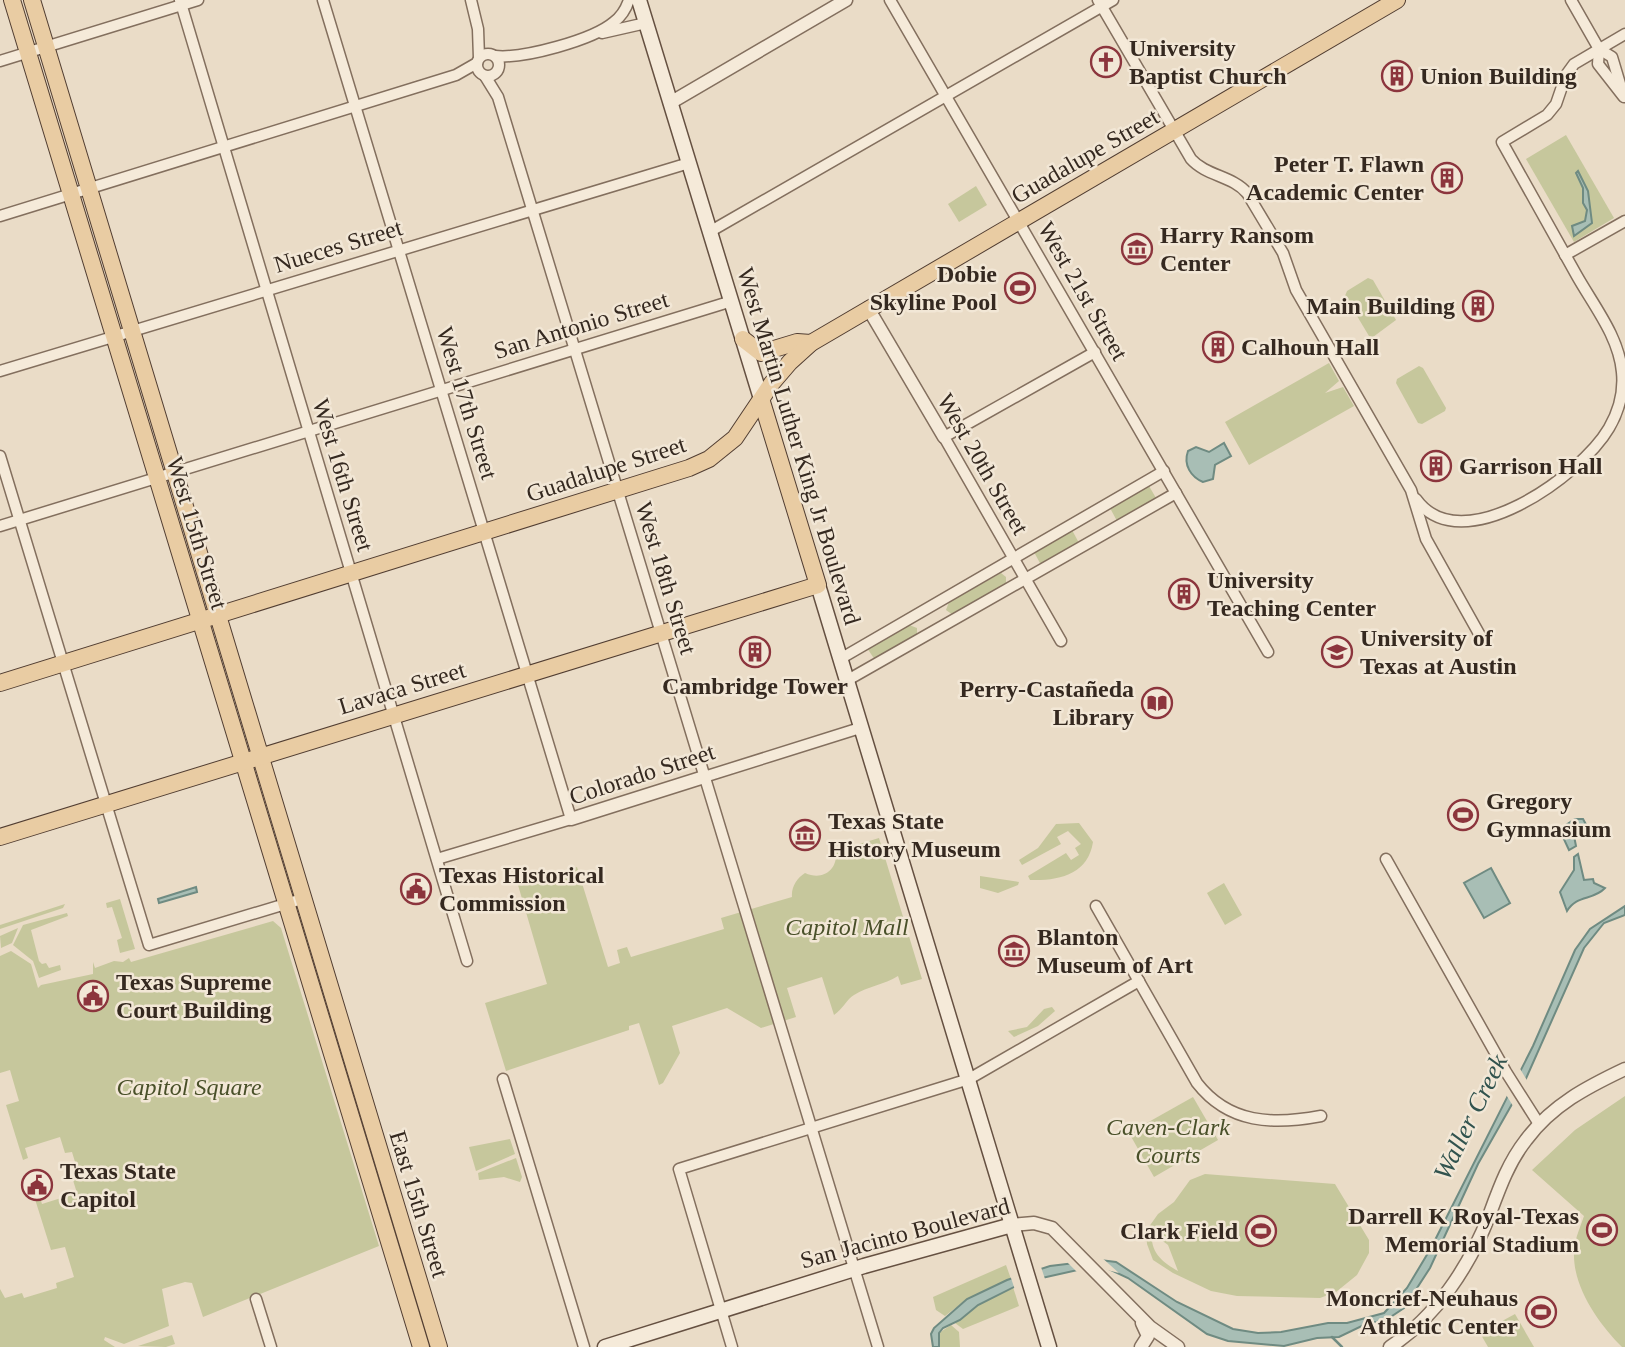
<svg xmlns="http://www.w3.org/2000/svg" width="1625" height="1347" viewBox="0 0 1625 1347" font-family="'Times New Roman',serif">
  <rect width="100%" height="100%" fill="#eadcc7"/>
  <!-- green -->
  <g fill="#c6c79c" fill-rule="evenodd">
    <path d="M1566 135 1614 218 1574 242 1526 159Z"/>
    <path d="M976 186 987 205 959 222 948 204Z"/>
    <path d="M1368 278 1373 280 1396 320 1373 337 1369 336 1345 296 1347 291Z"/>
    <path d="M1329 363 1339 381 1325 393 1343 387 1354 406 1249 465 1225 422Z"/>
    <path d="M1419 366 1423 368 1446 408 1445 411 1422 424 1418 423 1396 383 1397 379Z"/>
    <path d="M1149 486 1156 498 1117 521 1110 508Z"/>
    <path d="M1072 530 1079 543 1041 565 1034 552Z"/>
    <path d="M1001 573 1006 577V584L953 615 946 610 949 602Z"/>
    <path d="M909 625 917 628V635L875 660 867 648Z"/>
    <path d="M1079 823 1093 842C1088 874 1060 881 1030 880L1028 876 1066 853 1071 860 1079 855 1075 848 1081 844 1068 831 1057 837 1061 844 1022 865 1019 860 1038 848 1056 824Z"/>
    <path d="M879 838 922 979 901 985 898 976C884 985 868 986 854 995 847 999 842 1010 834 1015L822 977 787 988 796 1017 761 1028 727 1008 672 1026 680 1053 663 1083 659 1085 639 1023 629 1026V1030L506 1071 485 1003 547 984 518 885 577 867 608 967 620 963 617 950 627 947 631 957 724 929 721 918 792 897C791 887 797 878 805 873 823 881 838 870 836 851Z"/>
    <path d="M980 876 1019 882 1018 885 998 893 980 888Z"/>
    <path d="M1224 883 1242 915 1225 925 1207 893Z"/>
    <path d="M120 899 135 949 120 953 117 940 122 938 112 907 107 908 106 903Z"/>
    <path d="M65 904 63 908 0 929V925Z"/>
    <path d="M67 913 68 916 31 930 39 961 42 964 46 963 49 968 60 965 61 970 39 978 33 961 13 945 23 925Z"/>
    <path d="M273 921 281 928 379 1246 203 1317 192 1283 185 1282 162 1289 169 1326 124 1344 105 1337 104 1340 115 1347H0V1289L5 1298 22 1293 24 1298 57 1288 56 1283 74 1277 65 1247 51 1250 34 1196 39 1194 42 1204 77 1193 72 1177 79 1175 72 1152 65 1153 60 1137 25 1148 28 1158 23 1160 6 1105 19 1101 10 1070 0 1073V956L11 951 31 964 38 988 41 985 93 974V962L95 968 114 961 123 962 129 958 131 962Z"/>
    <path d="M18 928 12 943 1 948 0 936Z"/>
    <path d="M1052 1007 1055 1011 1038 1026 1014 1037 1008 1031 1027 1027 1044 1009Z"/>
    <path d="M1625 1096V1347H1622C1597 1322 1568 1281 1575 1243 1577 1234 1581 1225 1584 1216L1532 1170 1575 1130Z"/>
    <path d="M1193 1097 1218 1140 1154 1177 1129 1133Z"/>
    <path d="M510 1139 515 1154 476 1171 469 1147Z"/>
    <path d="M516 1158 522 1177 520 1182 504 1177 479 1180 478 1173Z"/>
    <path d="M1205 1174 1335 1184 1369 1240V1253L1357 1275 1336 1292 1320 1298 1237 1296 1211 1291 1173 1273 1153 1260 1147 1244 1146 1231 1158 1214 1174 1202 1190 1180ZM1152 1233 1168 1245 1178 1271C1162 1262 1150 1252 1152 1233Z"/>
    <path d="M1006 1265 1011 1279 967 1299 945 1316 936 1310 933 1297Z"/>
    <path d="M1013 1287 1019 1306 963 1329 955 1323 978 1305Z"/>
    <path d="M1515 1314 1534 1347H1488L1480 1333Z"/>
    <path d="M951 1325 959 1332 960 1347H939V1333Z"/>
    <path d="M172 1335 175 1344 166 1347 138 1346Z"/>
  </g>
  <!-- water -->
  <g fill="#a8beb5" stroke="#6f8b82" stroke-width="2">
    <path d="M1578 171 1588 191 1592 223 1574 236 1572 226 1585 221 1587 210 1583 203V188L1576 173Z"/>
    <path d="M1224 443 1231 456 1215 465 1213 479 1203 482C1191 477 1183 465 1188 451L1196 447 1209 452Z"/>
    <path d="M1575 819H1583L1588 828 1573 831 1576 846 1569 850 1562 835 1566 825Z"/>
    <path d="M1578 854 1584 880 1593 879 1594 883 1605 888C1593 901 1577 894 1567 911L1560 892 1574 870V857Z"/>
    <path d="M1491 868 1510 903 1484 918 1464 883Z"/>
    <path d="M196 887 197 892 159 903 158 899Z"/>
    <path d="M1625 906V915L1604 923 1584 948 1524 1083 1478 1164 1430 1268 1404 1308 1383 1322H1370L1339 1337 1317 1338 1284 1346 1228 1341 1207 1334 1128 1278 1100 1265 1024 1282 978 1305 960 1320 943 1328 939 1333V1347H933L931 1334 934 1328 967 1299 1007 1280 1050 1266 1100 1260 1116 1262 1177 1302 1233 1329 1258 1333 1281 1332 1328 1323H1347L1384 1313 1407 1288 1431 1248 1533 1046 1575 950 1590 929Z"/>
  </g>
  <!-- pier -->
  <g fill="#eadcc7">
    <path d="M1519 1067 1528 1082 1513 1106 1505 1093Z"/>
    <path d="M1100 1256 1119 1273 1099 1268 1079 1274 1067 1262Z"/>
    <path d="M1041 1267 1045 1279 1015 1290 1010 1275Z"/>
  </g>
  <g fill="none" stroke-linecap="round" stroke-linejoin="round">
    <!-- stream -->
    <path stroke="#6f8b82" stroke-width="2.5" d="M1332 1337 1342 1347"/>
    <!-- minor casing -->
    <g stroke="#836f5e" stroke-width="13">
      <g id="minor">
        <path d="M180 0 467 961"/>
        <path d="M323 0 571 819 437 859"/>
        <path d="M471 0 478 29 479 58"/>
        <path d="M890 0 1268 652"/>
        <path d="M1098 0 1191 159C1206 176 1233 176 1247 193L1283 253 1296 290 1411 490 1426 539 1482 639"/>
        <path d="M1571 0 1599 49 1612 57 1624 97"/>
        <path d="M602 33 646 23"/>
        <path d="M1599 49 1598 64 1623 96"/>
        <circle cx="488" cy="65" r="11"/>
        <path d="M495 56C523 59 593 40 614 22 622 16 626 9 629 0"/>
        <path d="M0 61 198 0"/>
        <path d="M485 76 498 97 878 1347"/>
        <path d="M0 216 456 75 477 63"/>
        <path d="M711 231 1113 0"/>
        <path d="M1565 255 1625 221"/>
        <path d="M0 371 689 163"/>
        <path d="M0 456 149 945 302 899"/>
        <path d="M1416 499C1461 562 1581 476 1609 428 1619 411 1624 392 1622 372 1619 337 1594 306 1577 276 1552 232 1527 187 1502 142L1547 115 1556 104 1566 75 1574 64 1625 34"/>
        <path d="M0 526 732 301"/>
        <path d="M1061 641 944 437 1095 352"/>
        <path d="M840 659 1164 471"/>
        <path d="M846 681 1176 493"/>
        <path d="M704 777 860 728"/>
        <path d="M1386 859 1506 1072 1539 1124"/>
        <path d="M1096 906 1197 1083C1229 1124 1273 1125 1321 1116"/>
        <path d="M503 1079 584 1347"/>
        <path d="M256 1299 271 1347"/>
        <path d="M732 1347 679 1169 969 1079 1139 981"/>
      </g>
    </g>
    <!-- tertiary casing -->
    <g stroke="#836f5e" stroke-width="15">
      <g id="tertiary">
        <path d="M670 103 846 0"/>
        <path d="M868 308 944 437"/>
        <path d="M571 819 704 777"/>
        <path d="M1012 1225 1034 1223 1052 1228 1150 1327 1178 1347"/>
        <path d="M1141 1347 1148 1336 1142 1323"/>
        <path d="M1390 1347C1436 1317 1469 1267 1489 1216 1499 1189 1508 1163 1526 1140 1552 1105 1587 1087 1625 1069"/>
      </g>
    </g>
    <!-- secondary casing -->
    <g stroke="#655041" stroke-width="17">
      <g id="secondary">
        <path d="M639 0 762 402"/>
        <path d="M818 585 1049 1347"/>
        <path d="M605 1347 864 1266 1012 1225"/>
      </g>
    </g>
    <!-- primary casing -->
    <g stroke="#523e32" stroke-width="18">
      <g id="primary">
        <path d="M12 0 421 1347"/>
        <path d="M32 0 439 1347"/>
        <path d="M743 339 761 353 797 342 811 343"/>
        <path d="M0 683 689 468 709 459 735 438 772 383 790 362 811 343 1397 0"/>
        <path d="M0 837 818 585 762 402"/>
      </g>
    </g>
    <!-- minor -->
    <use href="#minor" stroke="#f5ead9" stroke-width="10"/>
    <!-- tertiary -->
    <use href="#tertiary" stroke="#f5ead9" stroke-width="12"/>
    <!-- secondary -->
    <use href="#secondary" stroke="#f5ead9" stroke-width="14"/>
    <!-- primary -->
    <use href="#primary" stroke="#e9cca3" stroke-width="16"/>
  </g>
  <!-- icons -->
  <defs>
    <g id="church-ring" transform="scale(1.575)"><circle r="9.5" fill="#f2e7d6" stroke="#8c353d" stroke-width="1.5"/><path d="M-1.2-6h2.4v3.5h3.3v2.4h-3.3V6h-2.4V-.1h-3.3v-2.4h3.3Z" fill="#8c353d"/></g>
    <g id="building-ring" transform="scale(1.575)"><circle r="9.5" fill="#f2e7d6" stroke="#8c353d" stroke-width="1.5"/><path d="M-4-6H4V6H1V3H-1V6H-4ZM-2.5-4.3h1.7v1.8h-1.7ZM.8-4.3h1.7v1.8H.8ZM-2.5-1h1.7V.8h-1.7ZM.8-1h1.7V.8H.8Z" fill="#8c353d"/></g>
    <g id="museum-ring" transform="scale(1.575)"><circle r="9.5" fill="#f2e7d6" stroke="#8c353d" stroke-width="1.5"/><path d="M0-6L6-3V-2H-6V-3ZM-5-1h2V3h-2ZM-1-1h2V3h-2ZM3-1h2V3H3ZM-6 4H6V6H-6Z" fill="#8c353d"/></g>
    <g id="stadium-ring" transform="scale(1.575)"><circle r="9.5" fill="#f2e7d6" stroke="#8c353d" stroke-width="1.5"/><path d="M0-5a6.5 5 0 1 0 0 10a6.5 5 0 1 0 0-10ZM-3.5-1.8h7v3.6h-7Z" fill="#8c353d"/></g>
    <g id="university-ring" transform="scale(1.575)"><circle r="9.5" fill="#f2e7d6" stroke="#8c353d" stroke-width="1.5"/><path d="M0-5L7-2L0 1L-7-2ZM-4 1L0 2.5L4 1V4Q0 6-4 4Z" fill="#8c353d"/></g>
    <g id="library-ring" transform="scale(1.575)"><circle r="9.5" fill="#f2e7d6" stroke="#8c353d" stroke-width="1.5"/><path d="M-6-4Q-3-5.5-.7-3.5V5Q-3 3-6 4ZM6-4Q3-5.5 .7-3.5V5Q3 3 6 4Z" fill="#8c353d"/></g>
    <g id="civic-ring" transform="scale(1.575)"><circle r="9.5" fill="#f2e7d6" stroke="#8c353d" stroke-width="1.5"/><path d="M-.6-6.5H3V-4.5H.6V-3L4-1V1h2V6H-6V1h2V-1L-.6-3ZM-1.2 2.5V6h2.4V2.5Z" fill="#8c353d"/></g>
  </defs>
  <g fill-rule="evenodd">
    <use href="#church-ring" x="1106" y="62"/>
    <use href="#building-ring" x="1397" y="76"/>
    <use href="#building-ring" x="1447" y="178"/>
    <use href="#museum-ring" x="1137" y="249"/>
    <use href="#stadium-ring" x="1020" y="288"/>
    <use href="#building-ring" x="1478" y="306"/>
    <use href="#building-ring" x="1218" y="347"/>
    <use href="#building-ring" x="1436" y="466"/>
    <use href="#building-ring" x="1184" y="594"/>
    <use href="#building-ring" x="755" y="652"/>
    <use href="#university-ring" x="1337" y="652"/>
    <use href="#library-ring" x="1157" y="703"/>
    <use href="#stadium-ring" x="1463" y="815"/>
    <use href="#museum-ring" x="805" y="835"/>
    <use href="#civic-ring" x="416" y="889"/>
    <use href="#museum-ring" x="1014" y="951"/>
    <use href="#civic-ring" x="93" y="996"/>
    <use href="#civic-ring" x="37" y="1185"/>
    <use href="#stadium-ring" x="1602" y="1230"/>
    <use href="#stadium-ring" x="1261" y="1231"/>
    <use href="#stadium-ring" x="1541" y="1312"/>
  </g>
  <g text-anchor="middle" stroke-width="5" stroke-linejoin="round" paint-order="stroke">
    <!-- poi labels -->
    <g font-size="24" font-weight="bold" fill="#352920" stroke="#f2e7d6" text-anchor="start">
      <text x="1129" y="56">University<tspan x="1129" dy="28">Baptist Church</tspan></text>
      <text x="1420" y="84">Union Building</text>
      <text x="1424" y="172" text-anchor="end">Peter T. Flawn<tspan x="1424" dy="28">Academic Center</tspan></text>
      <text x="1160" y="243">Harry Ransom<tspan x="1160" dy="28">Center</tspan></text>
      <text x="997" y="282" text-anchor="end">Dobie<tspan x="997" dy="28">Skyline Pool</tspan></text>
      <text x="1455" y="314" text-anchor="end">Main Building</text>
      <text x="1241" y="355">Calhoun Hall</text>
      <text x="1459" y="474">Garrison Hall</text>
      <text x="1207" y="588">University<tspan x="1207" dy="28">Teaching Center</tspan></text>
      <text x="1360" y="646">University of<tspan x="1360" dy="28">Texas at Austin</tspan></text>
      <text x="755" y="694" text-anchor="middle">Cambridge Tower</text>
      <text x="1134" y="697" text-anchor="end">Perry-Castañeda<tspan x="1134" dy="28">Library</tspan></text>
      <text x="1486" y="809">Gregory<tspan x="1486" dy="28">Gymnasium</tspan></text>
      <text x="828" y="829">Texas State<tspan x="828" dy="28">History Museum</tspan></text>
      <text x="439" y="883">Texas Historical<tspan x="439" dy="28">Commission</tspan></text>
      <text x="1037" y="945">Blanton<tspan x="1037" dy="28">Museum of Art</tspan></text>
      <text x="116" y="990">Texas Supreme<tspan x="116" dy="28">Court Building</tspan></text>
      <text x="60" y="1179">Texas State<tspan x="60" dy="28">Capitol</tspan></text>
      <text x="1579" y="1224" text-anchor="end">Darrell K Royal-Texas<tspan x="1579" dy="28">Memorial Stadium</tspan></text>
      <text x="1238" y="1239" text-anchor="end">Clark Field</text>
      <text x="1518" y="1306" text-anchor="end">Moncrief-Neuhaus<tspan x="1518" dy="28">Athletic Center</tspan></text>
    </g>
    <!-- street labels -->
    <g font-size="24" fill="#352920" stroke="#f2e7d6">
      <text transform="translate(1085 156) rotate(-30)" y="8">Guadalupe Street</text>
      <text transform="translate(338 246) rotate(-17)" y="8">Nueces Street</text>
      <text transform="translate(1083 291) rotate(60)" y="8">West 21st Street</text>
      <text transform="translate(581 325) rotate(-17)" y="8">San Antonio Street</text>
      <text transform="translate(467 403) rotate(73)" y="8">West 17th Street</text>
      <text transform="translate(799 446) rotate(73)" y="8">West Martin Luther King Jr Boulevard</text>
      <text transform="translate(983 464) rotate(60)" y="8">West 20th Street</text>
      <text transform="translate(606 469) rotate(-18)" y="8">Guadalupe Street</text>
      <text transform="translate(343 475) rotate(73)" y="8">West 16th Street</text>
      <text transform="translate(197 533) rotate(73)" y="8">West 15th Street</text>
      <text transform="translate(666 578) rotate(73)" y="8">West 18th Street</text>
      <text transform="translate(402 688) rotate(-17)" y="8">Lavaca Street</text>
      <text transform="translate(642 774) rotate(-18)" y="8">Colorado Street</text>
      <text transform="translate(419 1204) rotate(73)" y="8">East 15th Street</text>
      <text transform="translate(905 1233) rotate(-15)" y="8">San Jacinto Boulevard</text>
    </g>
    <!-- park labels -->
    <g font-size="24" font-style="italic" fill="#495029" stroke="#f2e7d6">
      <text x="847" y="935">Capitol Mall</text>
      <text x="189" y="1095">Capitol Square</text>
      <text x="1168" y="1135">Caven-Clark<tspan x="1168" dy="28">Courts</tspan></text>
    </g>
    <!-- water labels -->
    <g font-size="26" font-style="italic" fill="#31534e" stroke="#f2e7d6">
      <text transform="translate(1470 1117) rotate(-64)" y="9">Waller Creek</text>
    </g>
  </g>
</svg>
